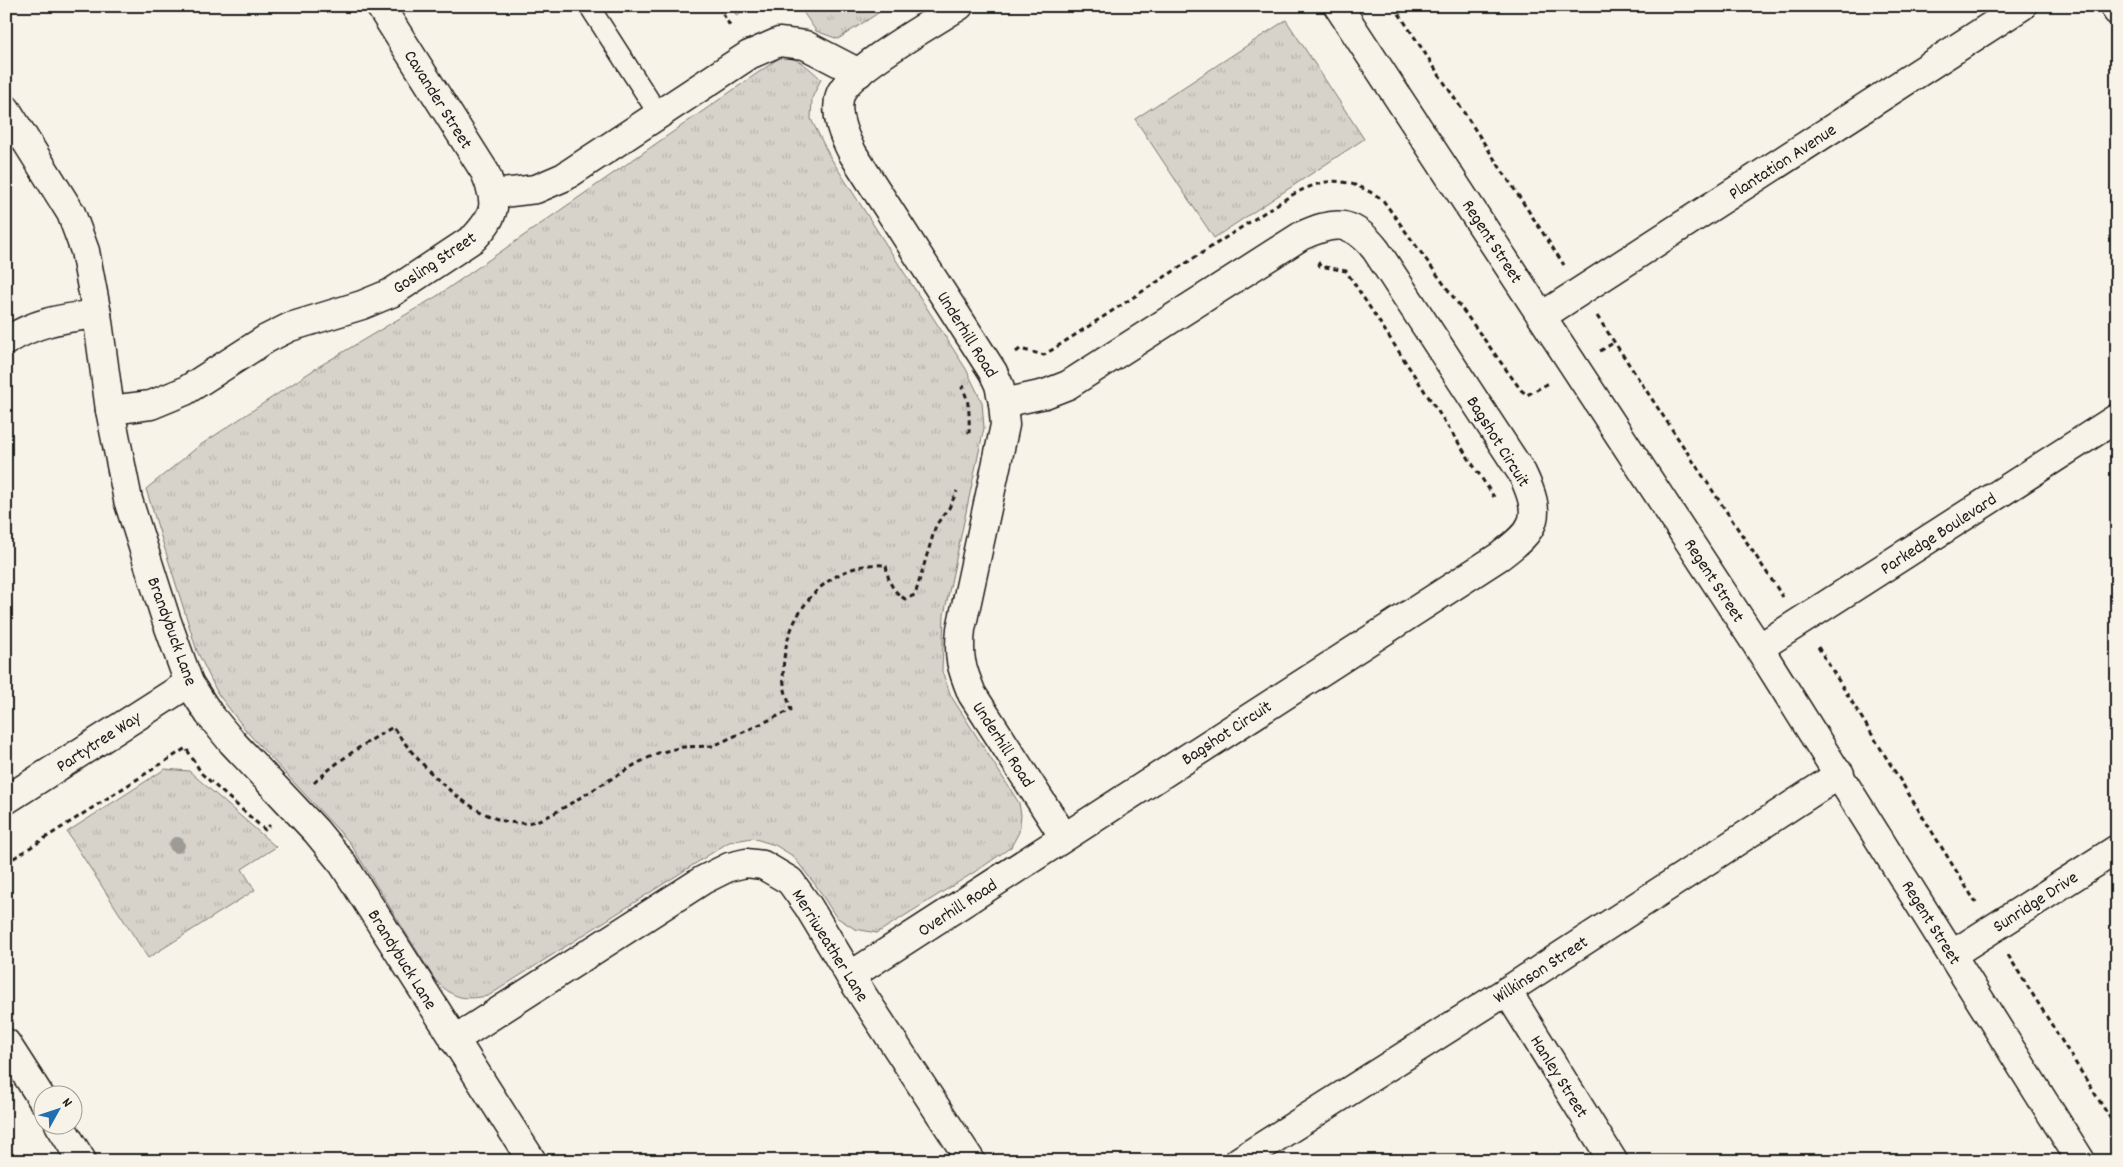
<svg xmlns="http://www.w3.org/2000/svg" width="2123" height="1167" viewBox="0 0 2123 1167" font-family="Dekko,sans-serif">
  <defs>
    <pattern id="park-tufts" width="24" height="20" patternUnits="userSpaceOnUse" patternTransform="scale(1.25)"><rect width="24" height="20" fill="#d7d3cb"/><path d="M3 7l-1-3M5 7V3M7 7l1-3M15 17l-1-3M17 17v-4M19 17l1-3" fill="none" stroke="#b8b5ae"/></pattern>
  </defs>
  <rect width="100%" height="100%" fill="#f7f3e8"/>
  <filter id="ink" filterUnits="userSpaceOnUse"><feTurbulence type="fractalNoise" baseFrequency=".02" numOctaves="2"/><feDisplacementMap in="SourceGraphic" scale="10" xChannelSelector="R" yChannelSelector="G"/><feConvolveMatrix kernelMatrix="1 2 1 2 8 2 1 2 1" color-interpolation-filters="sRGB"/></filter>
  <g filter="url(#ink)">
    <!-- park -->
    <g fill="url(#park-tufts)" stroke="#7a7874">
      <path d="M731 6H753L737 16Z"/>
      <path d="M799 6H889L838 39 816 31Z"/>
      <path d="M1286 20 1364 139 1214 238 1135 119Z"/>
      <path d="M782 56C799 58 808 67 821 79L812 98 811 119 830 157 966 369 982 402 984 428 944 615 942 671 951 696 1019 803 1021 815 1019 832 1011 847 981 868 877 933 855 929 836 917 817 887 793 856 775 845 752 838 729 842 488 996C461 1000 455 999 435 980L350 843 248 733 218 694 197 651 146 489 199 446 318 367 437 296Z"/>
      <path d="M165 769 189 771 276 847 242 869 255 890 148 958 67 832Z"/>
    </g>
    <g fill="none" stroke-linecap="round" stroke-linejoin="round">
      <!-- lane casing -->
      <g stroke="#1c1c1c" stroke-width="22">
        <path id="lane" d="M589 6 659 115"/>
      </g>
      <!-- street casing -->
      <g stroke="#1c1c1c" stroke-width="31">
        <g id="street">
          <path d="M959 6C934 22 848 70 840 95 834 115 844 137 853 154L993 372 999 385 1003 403 1005 425 961 629C958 658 961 667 972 694L1064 837"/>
          <path d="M2114 6 2117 11"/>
          <path d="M6 109 71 213 85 251 97 314 110 410 128 500 166 619 189 683 209 714 232 742 316 831 343 864 532 1161"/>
          <path d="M494 194 536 189 564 177 749 55 779 42 805 45 859 73"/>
          <path d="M1542 316 2022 6"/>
          <path d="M6 341C38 321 61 319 97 314"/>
          <path d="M110 410 151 405 185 391 266 339 290 327 362 305 391 293 474 238C497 213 498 204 485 172L380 6"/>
          <path d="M1759 648 2117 418"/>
          <path d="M6 800 189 683"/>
          <path d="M1953 954 2117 849"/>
          <path d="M850 976 1500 556C1537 528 1543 517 1522 473L1376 250C1352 219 1334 221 1301 236L1068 385 1045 394 1003 403"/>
          <path d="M1507 991 1613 1161"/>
          <path d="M454 1040 703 880 729 867 746 863 763 865 790 881 808 906 850 976 971 1161"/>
          <path d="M6 1043 42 1099"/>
          <path d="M59 1124 82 1161"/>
          <path d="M1239 1161 1507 991 1840 774"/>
        </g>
      </g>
      <!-- secondary casing -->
      <g stroke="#1c1c1c" stroke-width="31">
        <path id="secondary" d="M1338 6 1759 648 2081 1161"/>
      </g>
      <!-- path -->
      <g stroke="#1c1c1c" stroke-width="3" stroke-dasharray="5 4" stroke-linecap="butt">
        <path d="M718 6 732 29"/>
        <path d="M1394 6 1564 265"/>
        <path d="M1318 262 1320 266 1346 271 1494 497"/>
        <path d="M1597 316 1783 597"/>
        <path d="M1600 351 1615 342"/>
        <path d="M1016 352 1020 349 1044 355 1290 196C1328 176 1345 176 1382 199L1521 390 1527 395 1549 383"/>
        <path d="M965 386 962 388C971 401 969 422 969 437"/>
        <path d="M1818 647 1976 903"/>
        <path d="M314 783C338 760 364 744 393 727 418 764 475 826 524 823 534 823 544 818 553 814L636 764 658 753 683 747 713 746 791 710C789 702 785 693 784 684 778 632 810 577 863 566 871 564 879 565 886 565 888 580 891 590 905 599L915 595 936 525 949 508 957 491"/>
        <path d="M6 863 186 748 202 774 265 830 270 825"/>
        <path d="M2008 955 2117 1129"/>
      </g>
      <!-- lane -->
      <use href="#lane" stroke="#f7f3e8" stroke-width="19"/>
      <!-- street -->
      <use href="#street" stroke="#f7f3e8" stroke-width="28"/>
      <!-- secondary -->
      <use href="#secondary" stroke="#f7f3e8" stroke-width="28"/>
    </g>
    <!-- trees -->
    <circle fill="#9d9b95" cx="177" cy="845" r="8"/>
  </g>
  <g text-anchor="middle" stroke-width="5" stroke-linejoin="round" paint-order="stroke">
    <!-- street labels -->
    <g font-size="18" fill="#1c1c1c" stroke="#f7f3e8">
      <text transform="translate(439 99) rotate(58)" y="6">Cavander Street</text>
      <text transform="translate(1782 161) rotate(-33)" y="6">Plantation Avenue</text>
      <text transform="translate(1493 241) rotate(57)" y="6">Regent Street</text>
      <text transform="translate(434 262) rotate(-34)" y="6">Gosling Street</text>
      <text transform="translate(968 334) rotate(58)" y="6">Underhill Road</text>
      <text transform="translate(1499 441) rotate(58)" y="6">Bagshot Circuit</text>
      <text transform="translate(1938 533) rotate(-33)" y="6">Parkedge Boulevard</text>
      <text transform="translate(1715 580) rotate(57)" y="6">Regent Street</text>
      <text transform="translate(173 631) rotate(70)" y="6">Brandybuck Lane</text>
      <text transform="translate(1226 732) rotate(-33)" y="6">Bagshot Circuit</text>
      <text transform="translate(98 741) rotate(-33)" y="6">Partytree Way</text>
      <text transform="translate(1004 744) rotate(57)" y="6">Underhill Road</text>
      <text transform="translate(2035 901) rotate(-33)" y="6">Sunridge Drive</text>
      <text transform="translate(957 907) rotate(-33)" y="6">Overhill Road</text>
      <text transform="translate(1932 922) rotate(58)" y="6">Regent Street</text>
      <text transform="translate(831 945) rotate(58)" y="6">Merriweather Lane</text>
      <text transform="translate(403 959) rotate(58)" y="6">Brandybuck Lane</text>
      <text transform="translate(1540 969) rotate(-33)" y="6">Wilkinson Street</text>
      <text transform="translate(1560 1076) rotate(58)" y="6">Hanley Street</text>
    </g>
  </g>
  <!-- margin -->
  <rect width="2123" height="1167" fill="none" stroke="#f7f3e8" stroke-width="25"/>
  <rect x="12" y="12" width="2098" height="1142" fill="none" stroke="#1c1c1c" stroke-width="2" filter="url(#ink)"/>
  <!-- north arrow -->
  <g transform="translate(58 1110) rotate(50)"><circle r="24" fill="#f7f3e8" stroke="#9f9d96"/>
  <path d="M0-4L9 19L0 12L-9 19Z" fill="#1f6fb2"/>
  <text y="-8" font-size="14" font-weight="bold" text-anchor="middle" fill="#1c1c1c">N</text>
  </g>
</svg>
